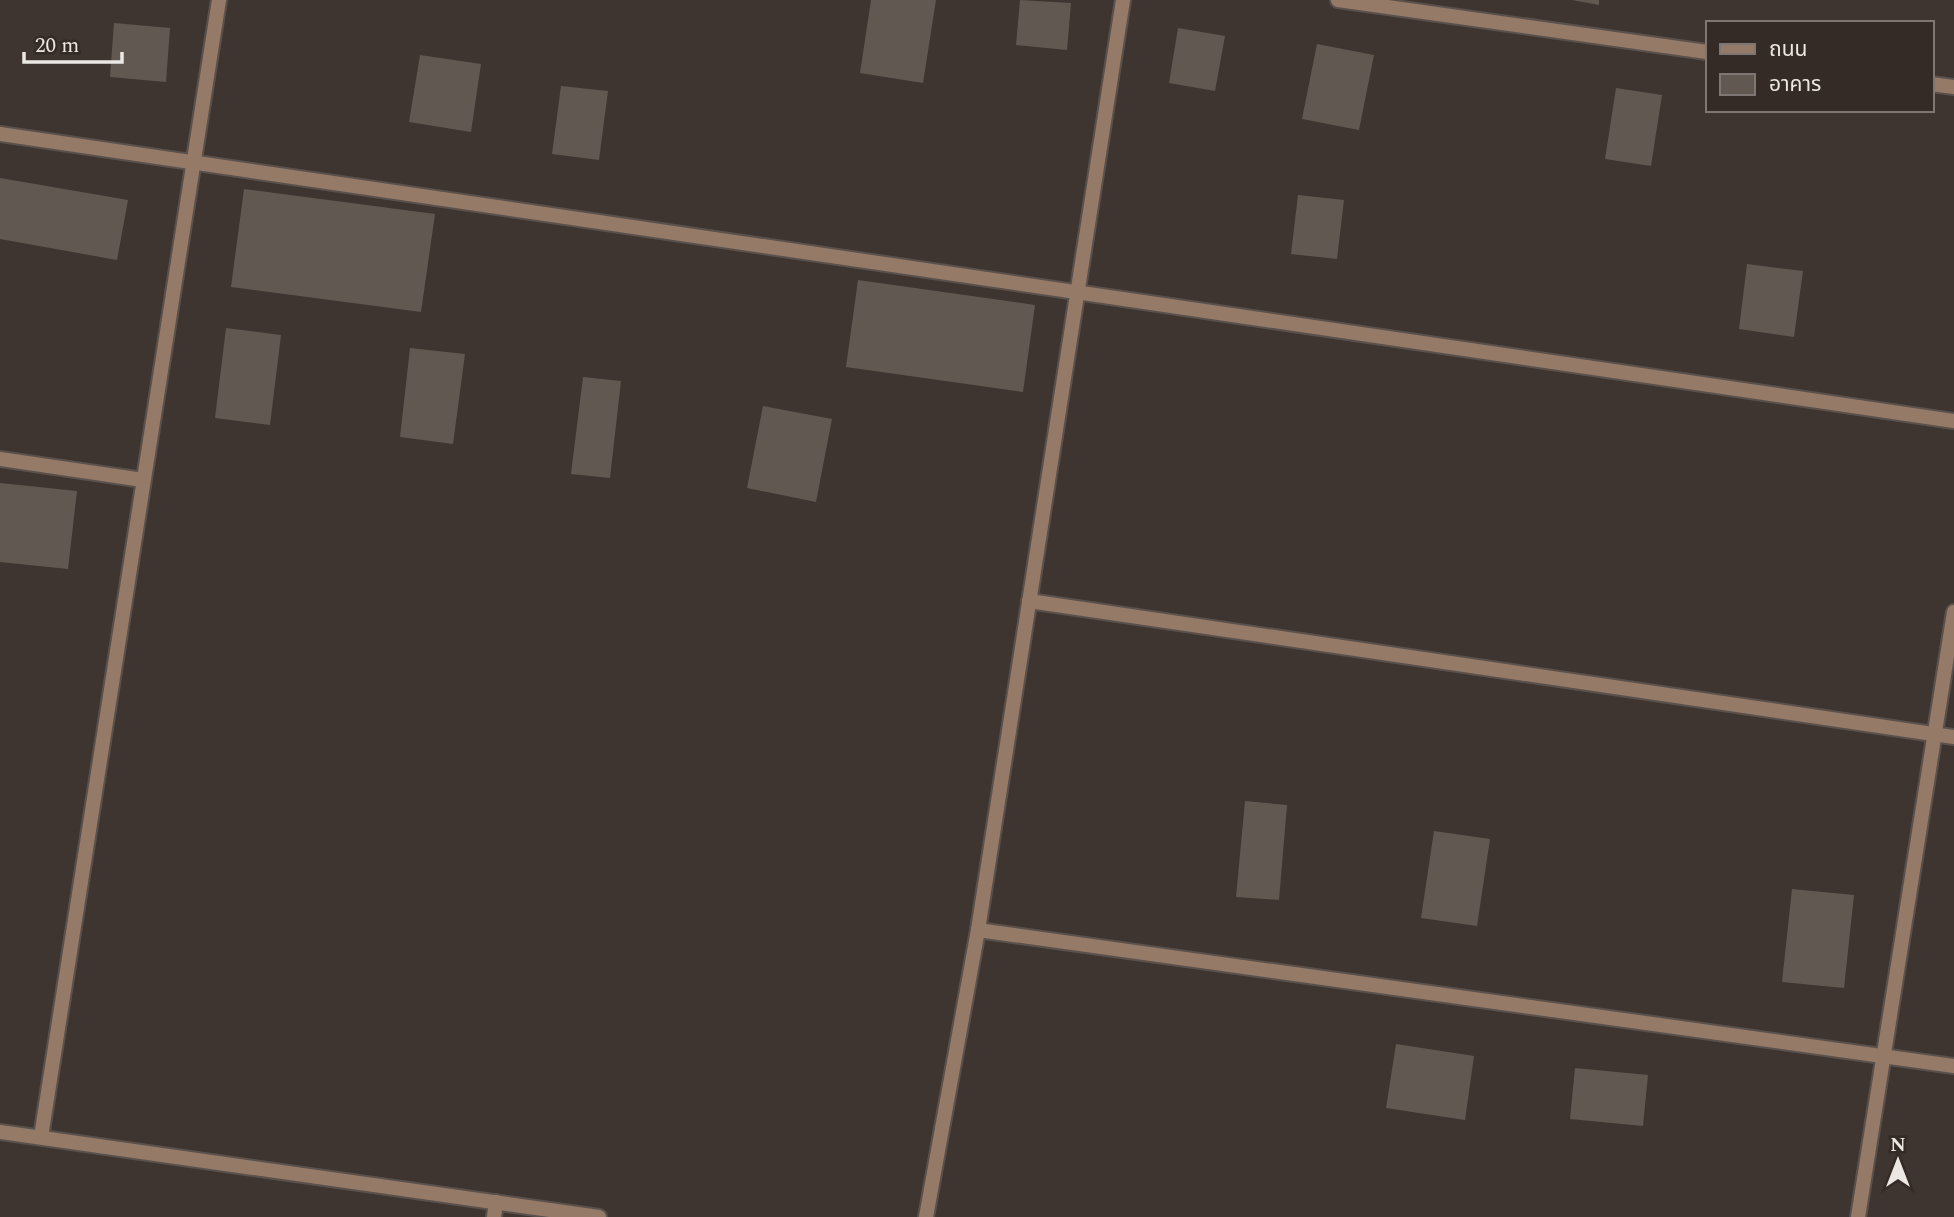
<svg xmlns="http://www.w3.org/2000/svg" width="1954" height="1217" viewBox="0 0 1954 1217" font-family="Spectral,'Noto Sans Thai',serif">
  <rect width="100%" height="100%" fill="#3e3530"/>
  <!-- building -->
  <g fill="#625852">
    <path d="M871 0H936L923 83 860 73Z"/>
    <path d="M1020 0 1071 3 1067 50 1016 45Z"/>
    <path d="M1572 0H1599V5Z"/>
    <path d="M114 23 170 28 166 82 110 77Z"/>
    <path d="M1178 28 1225 36 1215 91 1169 83Z"/>
    <path d="M1317 44 1374 55 1359 130 1302 119Z"/>
    <path d="M420 55 481 64 471 132 409 122Z"/>
    <path d="M561 86 608 91 599 160 552 154Z"/>
    <path d="M1616 88 1662 95 1651 166 1605 159Z"/>
    <path d="M0 178 128 200 117 260 0 239Z"/>
    <path d="M244 189 435 214 421 312 231 287Z"/>
    <path d="M1298 195 1344 200 1337 259 1291 254Z"/>
    <path d="M1747 264 1803 271 1794 337 1739 329Z"/>
    <path d="M858 280 1035 305 1023 392 846 367Z"/>
    <path d="M226 328 281 335 270 425 215 418Z"/>
    <path d="M410 348 465 354 453 444 400 437Z"/>
    <path d="M583 377 621 381 610 478 571 474Z"/>
    <path d="M763 406 832 419 816 502 747 488Z"/>
    <path d="M0 483 77 491 68 569 0 562Z"/>
    <path d="M1245 801 1287 805 1279 900 1236 897Z"/>
    <path d="M1434 831 1490 839 1477 926 1421 918Z"/>
    <path d="M1792 889 1854 895 1844 988 1782 982Z"/>
    <path d="M1396 1044 1474 1056 1465 1120 1386 1108Z"/>
    <path d="M1575 1068 1648 1075 1643 1126 1570 1119Z"/>
  </g>
  <g fill="none" stroke-linecap="round" stroke-linejoin="round">
    <!-- lane casing -->
    <g stroke="#5a514d" stroke-width="18">
      <g id="lane">
        <path d="M1338 0 1707 52"/>
        <path d="M1931 84 1954 87"/>
        <path d="M0 134 1954 421"/>
        <path d="M0 459 143 480"/>
        <path d="M1029 601 1954 737"/>
        <path d="M978 930 1954 1066"/>
        <path d="M41 1137 219 0"/>
        <path d="M494 1217 496 1202"/>
        <path d="M926 1217 978 930 1123 0"/>
        <path d="M1858 1217 1954 612"/>
      </g>
    </g>
    <!-- street casing -->
    <g stroke="#5a514d" stroke-width="18">
      <path id="street" d="M0 1132 599 1217"/>
    </g>
    <!-- lane -->
    <use href="#lane" stroke="#967a68" stroke-width="14"/>
    <!-- street -->
    <use href="#street" stroke="#967a68" stroke-width="14"/>
  </g>
  <!-- legend -->
  <rect x="1706" y="21" width="228" height="91" fill="#342b26" stroke="#7e7672" stroke-width="2"/>
  <rect x="1720" y="44" width="35" height="10" fill="#967a68" stroke="#7e7672" stroke-width="2"/>
  <text x="1769" y="56" font-size="21" fill="#ece7e3">ถนน</text>
  <rect x="1720" y="74" width="35" height="21" fill="#625852" stroke="#7e7672" stroke-width="2"/>
  <text x="1769" y="91" font-size="21" fill="#ece7e3">อาคาร</text>
  <!-- north arrow -->
  <g transform="translate(1898 1161)" stroke="#342b26" stroke-width="5" paint-order="stroke">
  <path d="M0-5L12 26L0 18L-12 26Z" fill="#ece7e3"/>
  <text y="-10" font-size="19" font-weight="bold" text-anchor="middle" fill="#ece7e3">N</text>
  </g>
  <!-- scale -->
  <path d="M24 52v10h98v-10" fill="none" stroke="#ece7e3" stroke-width="3.5"/>
  <text x="35" y="52" font-size="21" fill="#ece7e3" stroke="#342b26" stroke-width="5" paint-order="stroke">20 m</text>
</svg>
